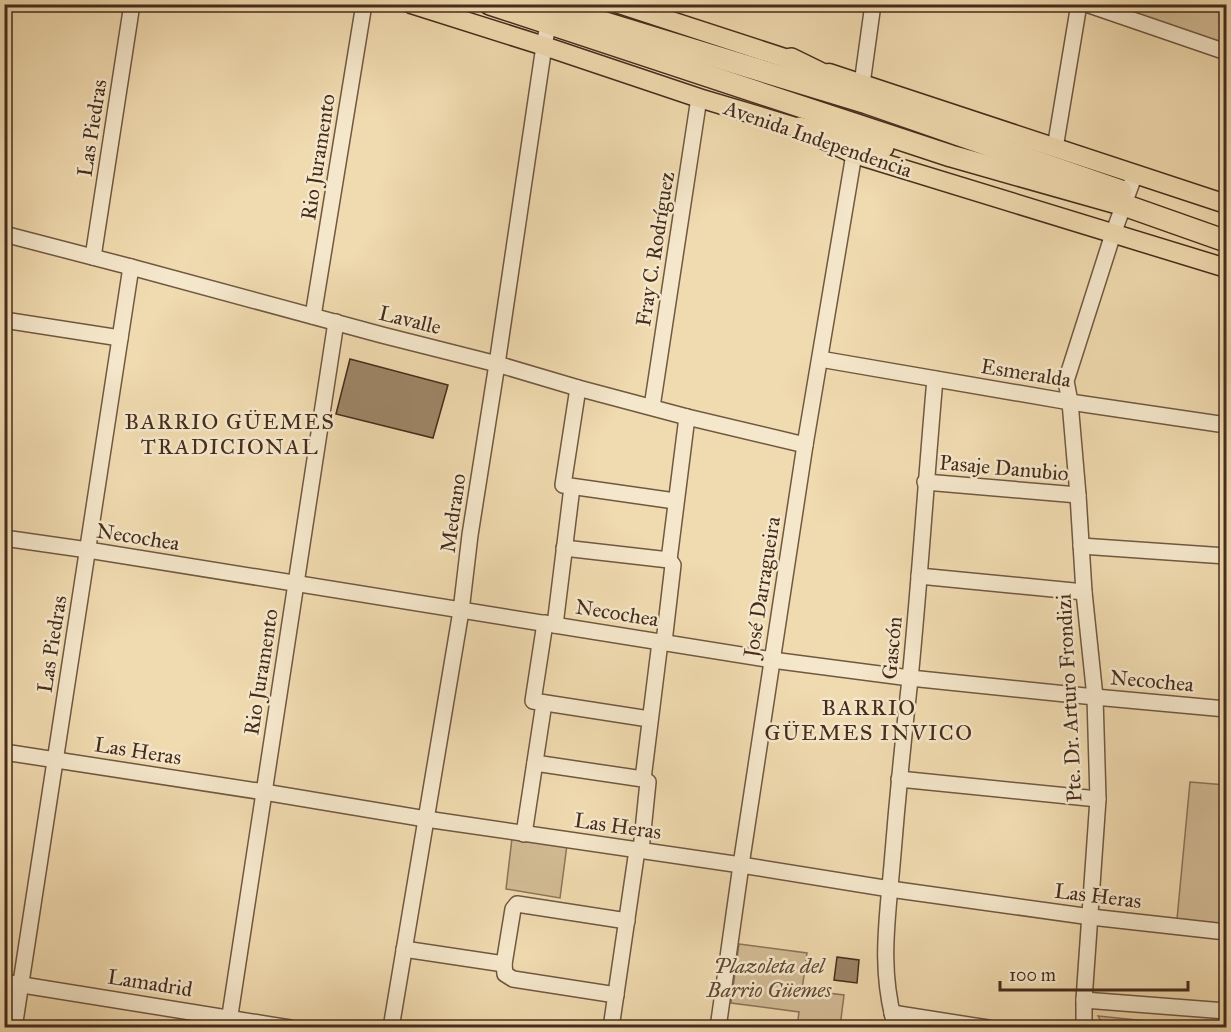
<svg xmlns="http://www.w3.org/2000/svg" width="1231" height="1032" viewBox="0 0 1231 1032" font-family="'IM FELL Great Primer',serif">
  <rect width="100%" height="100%" fill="#f0daaf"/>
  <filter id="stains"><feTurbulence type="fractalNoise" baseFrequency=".00333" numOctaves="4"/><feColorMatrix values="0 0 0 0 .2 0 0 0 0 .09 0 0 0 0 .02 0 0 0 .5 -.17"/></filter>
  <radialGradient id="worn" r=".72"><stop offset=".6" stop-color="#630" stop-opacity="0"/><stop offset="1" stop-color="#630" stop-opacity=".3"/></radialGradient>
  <!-- green -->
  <g fill="#d3bc96" stroke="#8c7459" stroke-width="1.5">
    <path d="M1094 5H1226V45Z"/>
    <path d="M1190 782 1226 785V925L1177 919Z"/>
    <path d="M512 838 567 845 560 898 506 889Z"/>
    <path d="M739 944 807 953 802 990 844 995 840 1027H797L799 1012 731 1003Z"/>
    <path d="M1098 1016 1167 1023V1027H1104Z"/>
  </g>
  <!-- building -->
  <g fill="#9e8668" stroke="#452c1c" stroke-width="1.5">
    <path d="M350 359 448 385 433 438 336 414Z"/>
    <path d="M837 957 859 960 857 983 834 980Z"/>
  </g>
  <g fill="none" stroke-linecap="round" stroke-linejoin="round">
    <!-- minor casing -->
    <g stroke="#705841" stroke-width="18">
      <g id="minor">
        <path d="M1086 4 1226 52"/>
        <path d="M862 84 873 4"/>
        <path d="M1055 148 1079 4"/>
        <path d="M4 234 131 267 382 335 497 364 578 388 687 417 805 445"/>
        <path d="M93 257 132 4"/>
        <path d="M313 316 364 4"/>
        <path d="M4 320 120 338"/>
        <path d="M820 359 1070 402 1226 425"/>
        <path d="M578 388 563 485 675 501"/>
        <path d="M652 407 699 98"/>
        <path d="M925 482 1078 495"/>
        <path d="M4 538 88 550 772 660 910 678 1095 697 1226 709"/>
        <path d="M1081 546 1226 556"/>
        <path d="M564 548 669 560"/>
        <path d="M669 560 687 417"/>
        <path d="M919 576 1084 592"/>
        <path d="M545 623 533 701 649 719"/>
        <path d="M555 625 572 487"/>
        <path d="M664 642 673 565 669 560"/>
        <path d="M4 752 264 792 426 819 741 865 890 889 1091 917 1226 932"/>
        <path d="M535 763 643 779 648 782 641 850"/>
        <path d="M643 779 660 642"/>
        <path d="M899 779 1098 799"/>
        <path d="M524 834 544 703"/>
        <path d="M404 949 504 964"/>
        <path d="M4 982 290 1028"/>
        <path d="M616 995 513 979 505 974 504 964 513 909 517 904 627 921"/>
        <path d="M1084 1000 1226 1011"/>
        <path d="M892 1013 988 1028"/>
        <path d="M14 1028 131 267"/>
        <path d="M228 1028 336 322"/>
        <path d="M391 1028 461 611 470 535 497 364 544 46 550 14"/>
        <path d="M611 1028 637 850"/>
        <path d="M718 1028 741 865 805 445 854 154"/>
        <path d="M896 1028C879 971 887 922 892 865 897 803 903 741 910 679 920 579 926 479 935 379"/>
        <path d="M1084 1028V1000L1098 799 1095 697 1084 592 1078 495 1070 402 1066 381 1113 234 1135 174"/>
      </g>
    </g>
    <!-- major casing -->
    <g stroke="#452c1c" stroke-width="21">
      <g id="major">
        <path d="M411 4 544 46 699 98 799 128 854 154 1226 268"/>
        <path d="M619 4 803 64"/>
        <path d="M829 73 1226 204"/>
      </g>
    </g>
    <!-- highway casing -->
    <g stroke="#452c1c" stroke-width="24">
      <g id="highway">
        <path d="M490 4 951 156 1124 205 1226 241"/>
        <path d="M543 4 867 103 1121 191"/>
        <path d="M791 59 842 84"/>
        <path d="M799 128 883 147"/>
      </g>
    </g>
    <!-- minor -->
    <use href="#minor" stroke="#f5e7cb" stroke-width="15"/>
    <!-- major -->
    <use href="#major" stroke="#f0daaf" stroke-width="18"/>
    <!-- highway -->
    <use href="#highway" stroke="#f0daaf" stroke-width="21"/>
  </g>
  <g text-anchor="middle" stroke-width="5" stroke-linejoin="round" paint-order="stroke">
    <!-- street labels -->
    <g font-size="21" fill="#452c1c" stroke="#f5e7cb">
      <text transform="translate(92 128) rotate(-81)" y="7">Las Piedras</text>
      <text transform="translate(818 139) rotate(19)" y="7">Avenida Independencia</text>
      <text transform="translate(318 157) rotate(-81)" y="7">Rio Juramento</text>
      <text transform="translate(655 249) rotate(-81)" y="7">Fray C. Rodríguez</text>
      <text transform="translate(410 320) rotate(14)" y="7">Lavalle</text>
      <text transform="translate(1026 373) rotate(9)" y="7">Esmeralda</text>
      <text transform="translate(1004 468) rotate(5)" y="7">Pasaje Danubio</text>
      <text transform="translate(453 513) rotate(-82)" y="7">Medrano</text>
      <text transform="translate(138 537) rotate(9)" y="7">Necochea</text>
      <text transform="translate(762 587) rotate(-81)" y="7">José Darragueira</text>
      <text transform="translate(617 613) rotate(9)" y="7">Necochea</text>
      <text transform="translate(52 644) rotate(-81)" y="7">Las Piedras</text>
      <text transform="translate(892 648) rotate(-85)" y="7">Gascón</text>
      <text transform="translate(261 672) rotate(-81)" y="7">Rio Juramento</text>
      <text transform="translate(1152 681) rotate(5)" y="7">Necochea</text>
      <text transform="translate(1069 698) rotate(-93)" y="7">Pte. Dr. Arturo Frondizi</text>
      <text transform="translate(138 751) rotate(9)" y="7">Las Heras</text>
      <text transform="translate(618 826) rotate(8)" y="7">Las Heras</text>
      <text transform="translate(1098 896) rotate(7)" y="7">Las Heras</text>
      <text transform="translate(150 983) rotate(9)" y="7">Lamadrid</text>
    </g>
    <!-- park labels -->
    <g font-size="21" font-style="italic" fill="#614934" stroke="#f5e7cb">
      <text x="769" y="973">Plazoleta del<tspan x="769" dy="24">Barrio Güemes</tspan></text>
    </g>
    <!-- neighbourhood labels -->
    <g font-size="22" letter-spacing="1.5" fill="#452c1c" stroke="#f5e7cb">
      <text x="230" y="429">BARRIO GÜEMES<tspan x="230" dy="25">TRADICIONAL</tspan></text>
      <text x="869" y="715">BARRIO<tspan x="869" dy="25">GÜEMES INVICO</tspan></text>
    </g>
  </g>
  <!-- margin -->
  <rect width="1231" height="1032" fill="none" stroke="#f0daaf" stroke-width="24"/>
  <rect x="6" y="6" width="1219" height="1020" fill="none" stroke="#452c1c" stroke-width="3"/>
  <rect x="12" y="12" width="1207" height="1008" fill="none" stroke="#452c1c" stroke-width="1.5"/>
  <!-- scale -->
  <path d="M1000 981v9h188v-9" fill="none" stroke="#452c1c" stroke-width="3"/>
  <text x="1009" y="981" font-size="18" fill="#452c1c" stroke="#f5e7cb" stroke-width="4.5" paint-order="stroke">100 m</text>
  <rect width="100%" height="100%" filter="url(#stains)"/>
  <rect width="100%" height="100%" fill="url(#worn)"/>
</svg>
